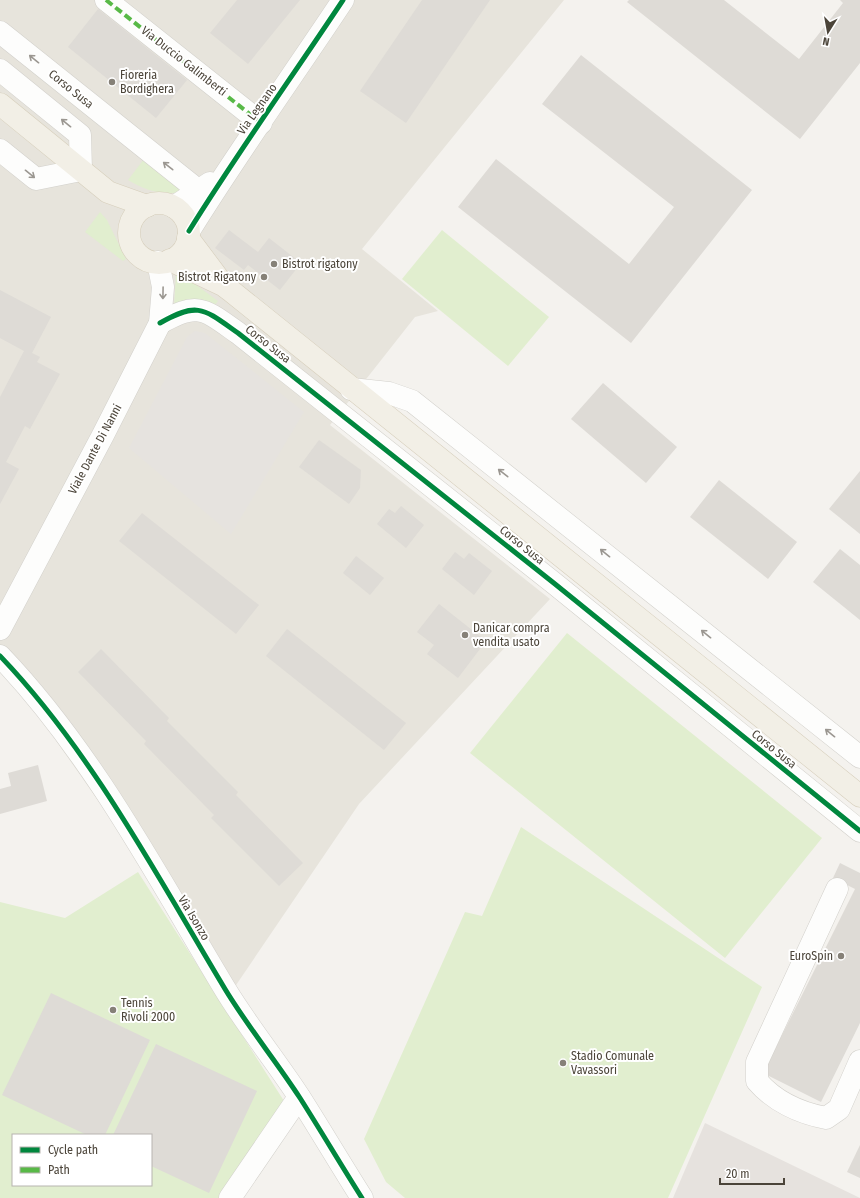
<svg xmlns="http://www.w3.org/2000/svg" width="860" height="1198" viewBox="0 0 860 1198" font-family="'Fira Sans Condensed',sans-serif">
  <rect width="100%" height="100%" fill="#f4f2ee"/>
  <!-- residential -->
  <path fill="#e7e4dc" d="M0 0H564L362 249 438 311 415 317 330 425 550 599 359 804 232 991 0 661Z"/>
  <!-- industrial -->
  <path fill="#e6e2de" d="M705 1123 860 1198H673Z"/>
  <!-- green -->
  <g fill="#e1eecf" fill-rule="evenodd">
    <path d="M144 159 184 191C164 197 145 190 128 180Z"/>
    <path d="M100 212 107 220 126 259 123 261 85 232Z"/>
    <path d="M442 230 549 317 508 366 402 279Z"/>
    <path d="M176 274 188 279 218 301 214 306C199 294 190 300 174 307Z"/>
    <path d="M567 633 822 838 725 958 470 753Z"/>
    <path d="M521 827 762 987 668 1198H405L386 1182 364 1139 465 912 482 916Z"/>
    <path d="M138 872 284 1101 220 1198H0V902L65 918ZM13 1135H151V1185H13Z"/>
  </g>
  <!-- parking -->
  <path fill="#e6e3df" d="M195 331 205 333 304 412 231 534 129 448 187 337Z"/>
  <!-- building -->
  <g fill="#dedbd6">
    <path d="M237 0H300L248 64 210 33Z"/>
    <path d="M422 0H490L406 123 360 91Z"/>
    <path d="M629 0H724L799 59 843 3 840 0H860V63L800 139 627 2Z"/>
    <path d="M98 9 187 80 156 118 68 47Z"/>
    <path d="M581 55 752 190 631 343 458 207 496 159 629 264 674 207 542 104Z"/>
    <path d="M229 230 258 252 269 238 301 263 280 290 248 265 244 270 215 248Z"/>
    <path d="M0 290 51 317 32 353 40 357 37 362 60 374 30 429 25 426 6 462 19 469 0 504V397L24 351 0 338Z"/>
    <path d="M603 383 677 447 646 483 571 419Z"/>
    <path d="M319 440 361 470 360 488 349 504 299 467Z"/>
    <path d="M860 471V534L829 509Z"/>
    <path d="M719 480 797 542 768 579 690 517Z"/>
    <path d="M401 506 424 525 406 548 377 524 389 509 395 513Z"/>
    <path d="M142 513 259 605 236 634 119 541Z"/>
    <path d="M840 549 860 565V620L813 582Z"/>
    <path d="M455 552 464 559 469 553 492 571 474 595 442 569Z"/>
    <path d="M356 556 384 578 370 595 343 573Z"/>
    <path d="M439 604 486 641 458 678 427 654 434 645 417 632Z"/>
    <path d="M287 629 406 723 384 750 266 656Z"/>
    <path d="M101 649 169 718 167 721 238 792 236 795 303 863 279 886 211 818 214 815 144 744 146 741 78 672Z"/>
    <path d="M38 765 47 801 0 814V789L11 786 8 773Z"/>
    <path d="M840 863 860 873V1023L821 1102 763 1073 855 889 833 878Z"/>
    <path d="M51 993 150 1040 105 1135H87L2 1095Z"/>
    <path d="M156 1044 257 1091 209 1193 151 1166V1135H113Z"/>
    <path d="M860 1145V1178L847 1172Z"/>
  </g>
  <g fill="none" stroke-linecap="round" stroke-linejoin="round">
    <!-- minor casing -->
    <g stroke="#d2d0cb" stroke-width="23">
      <g id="minor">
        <path d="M106 0 261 123"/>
        <path d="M0 32 199 191"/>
        <path d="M0 70 80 135 81 170 36 179 0 150"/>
        <path d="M174 207 210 183"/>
        <path d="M189 231C238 152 292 77 343 0"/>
        <path d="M160 323C198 301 204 309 238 333L555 584 860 831"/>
        <path d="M351 389 389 393 412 401 860 757"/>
        <path d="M0 629 103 435 160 323 163 287 158 262"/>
        <path d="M0 656C92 752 157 876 225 989 248 1027 276 1061 300 1098 321 1131 341 1165 362 1198"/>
        <path d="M837 889 757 1062V1081C774 1101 800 1113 826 1118L839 1109 860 1061"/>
        <path d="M230 1198 299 1097"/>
      </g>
    </g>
    <!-- major casing -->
    <g stroke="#d6cebb" stroke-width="23">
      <g id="major">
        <path d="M0 104 108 192 147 206"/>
        <circle cx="159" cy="233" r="30"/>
        <path d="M188 238 221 282"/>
        <path d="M170 260 223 285 231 291 860 796"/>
      </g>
    </g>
    <!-- minor -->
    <use href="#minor" stroke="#fdfdfc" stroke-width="22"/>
    <!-- major -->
    <use href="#major" stroke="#f2efe6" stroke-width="22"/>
    <!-- quiet -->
    <path stroke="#58b947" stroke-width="4" stroke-dasharray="8 4" stroke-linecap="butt" d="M106 0 261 123"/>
    <!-- cycleway casing -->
    <g stroke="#fff" stroke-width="8">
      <g id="cycleway">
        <path d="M189 231C238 152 292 77 343 0"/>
        <path d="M160 323C198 301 204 309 238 333L555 584 860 831"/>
        <path d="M0 656C92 752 157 876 225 989 248 1027 276 1061 300 1098 321 1131 341 1165 362 1198"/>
      </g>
    </g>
    <!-- cycleway -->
    <use href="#cycleway" stroke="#00873e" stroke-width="5"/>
  </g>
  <!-- one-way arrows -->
  <defs><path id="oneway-shaft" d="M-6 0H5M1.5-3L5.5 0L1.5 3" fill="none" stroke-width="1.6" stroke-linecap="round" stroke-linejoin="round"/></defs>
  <g stroke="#9b9791">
    <use href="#oneway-shaft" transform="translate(34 59) rotate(-141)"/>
    <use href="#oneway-shaft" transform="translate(66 123) rotate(-141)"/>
    <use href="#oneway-shaft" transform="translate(168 166) rotate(-142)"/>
    <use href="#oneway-shaft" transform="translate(30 174) rotate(39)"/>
    <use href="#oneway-shaft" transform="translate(163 293) rotate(91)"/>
    <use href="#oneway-shaft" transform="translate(503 473) rotate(-142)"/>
    <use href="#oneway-shaft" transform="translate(605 553) rotate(-141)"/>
    <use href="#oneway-shaft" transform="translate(706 634) rotate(-141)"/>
    <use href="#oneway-shaft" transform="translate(830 733) rotate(-141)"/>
  </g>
  <!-- markers -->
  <g fill="#868178" stroke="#fff" stroke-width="1.5">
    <circle cx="112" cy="82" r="4"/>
    <circle cx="274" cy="264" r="4"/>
    <circle cx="264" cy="277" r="4"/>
    <circle cx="465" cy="635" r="4"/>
    <circle cx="841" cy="956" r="4"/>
    <circle cx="113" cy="1010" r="4"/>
    <circle cx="563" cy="1063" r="4"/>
  </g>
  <g text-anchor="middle" stroke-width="4" stroke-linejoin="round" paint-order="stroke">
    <!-- street labels -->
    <g font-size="12" fill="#4b4439" stroke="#fff">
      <text transform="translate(184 61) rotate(38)" y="4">Via Duccio Galimberti</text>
      <text transform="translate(71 89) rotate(39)" y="4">Corso Susa</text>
      <text transform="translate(257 109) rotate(-55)" y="4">Via Legnano</text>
      <text transform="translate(268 344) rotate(38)" y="4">Corso Susa</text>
      <text transform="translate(95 449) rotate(-62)" y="4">Viale Dante Di Nanni</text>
      <text transform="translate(522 545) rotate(39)" y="4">Corso Susa</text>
      <text transform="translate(774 749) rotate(39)" y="4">Corso Susa</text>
      <text transform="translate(194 918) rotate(59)" y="4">Via Isonzo</text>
    </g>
    <!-- poi labels -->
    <g font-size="12" fill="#4b4439" stroke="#fff" text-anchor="start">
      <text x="120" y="79">Fioreria<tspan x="120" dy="14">Bordighera</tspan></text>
      <text x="282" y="268">Bistrot rigatony</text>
      <text x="256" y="281" text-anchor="end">Bistrot Rigatony</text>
      <text x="473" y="632">Danicar compra<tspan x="473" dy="14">vendita usato</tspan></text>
      <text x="833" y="960" text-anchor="end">EuroSpin</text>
      <text x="121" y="1007">Tennis<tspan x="121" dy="14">Rivoli 2000</tspan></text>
      <text x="571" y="1060">Stadio Comunale<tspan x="571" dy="14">Vavassori</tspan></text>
    </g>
  </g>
  <!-- legend -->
  <rect x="12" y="1134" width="140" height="52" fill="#ffffff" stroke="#b7b4b0"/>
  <rect x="20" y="1147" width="20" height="6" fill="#00873e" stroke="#b7b4b0"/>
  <text x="48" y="1154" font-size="12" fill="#4b4439">Cycle path</text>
  <rect x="20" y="1167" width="20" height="6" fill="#58b947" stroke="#b7b4b0"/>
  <text x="48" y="1174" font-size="12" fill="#4b4439">Path</text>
  <!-- north arrow -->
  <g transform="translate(828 32) rotate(191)" stroke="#ffffff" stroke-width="3" paint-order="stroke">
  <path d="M0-3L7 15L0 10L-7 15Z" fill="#4b4439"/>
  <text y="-6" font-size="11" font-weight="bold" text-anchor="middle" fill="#4b4439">N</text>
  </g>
  <!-- scale -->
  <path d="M720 1178v6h64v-6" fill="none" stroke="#4b4439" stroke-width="2"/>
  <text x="726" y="1178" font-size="12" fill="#4b4439" stroke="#ffffff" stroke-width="3" paint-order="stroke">20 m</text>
</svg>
